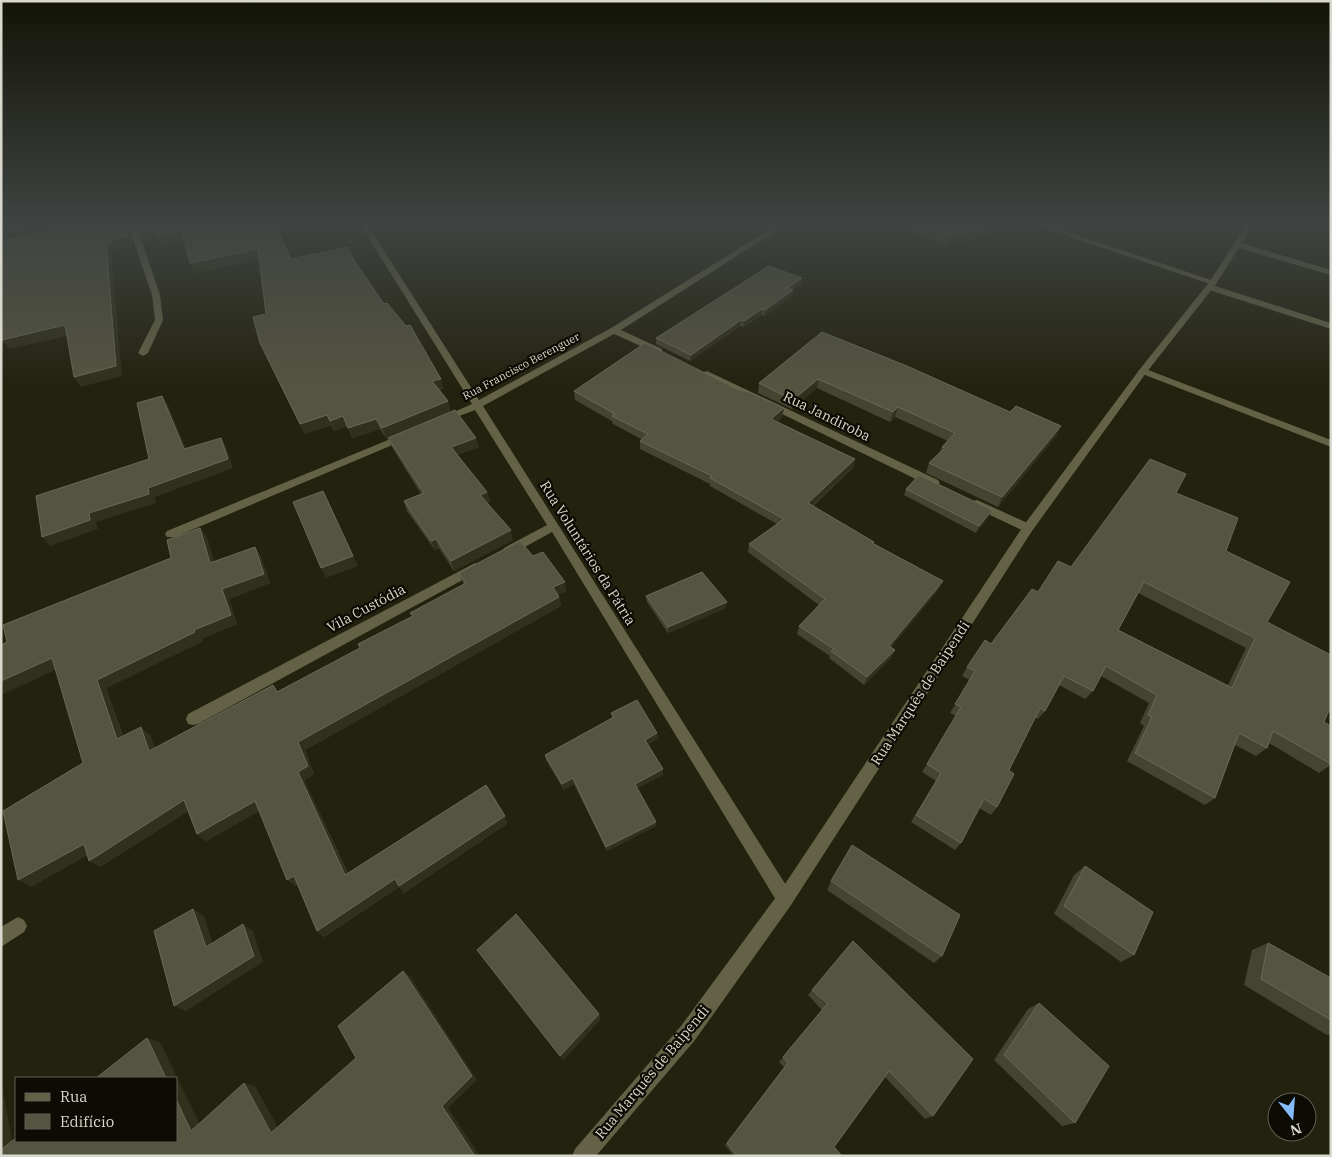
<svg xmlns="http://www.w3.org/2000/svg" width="1332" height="1157" viewBox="0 0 1332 1157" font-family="'IBM Plex Serif',serif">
  <rect width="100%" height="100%" fill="#23220f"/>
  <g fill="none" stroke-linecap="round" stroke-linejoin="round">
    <!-- minor -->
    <g fill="#646246" fill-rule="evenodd">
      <path d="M128 224H136L160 295 163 320 148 353 143 356 138 353 155 320 152 295Z"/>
      <path d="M360 224H367L479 400 611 328 778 224H787L621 330 662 349V353H656L614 334 483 406 791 893 794 899 791 905 785 908 779 905 552 532 512 554H504L502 551 504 548 547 525 475 410 441 423 436 420 472 404Z"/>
      <path d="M1032 224H1044L1217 282 1210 284Z"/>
      <path d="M1235 243H1241L1331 270V275L1235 247Z"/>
      <path d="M1206 285H1212L1331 323V329L1206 289Z"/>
      <path d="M1143 368 1331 440V447L1140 373 1138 371Z"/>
      <path d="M707 371 938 480 940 483 934 487 930 486 704 376V372Z"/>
      <path d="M405 433 410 436 409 438 175 537H167L165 534 167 531Z"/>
      <path d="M977 500 1032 525 1034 528 1028 532 1024 531 973 507 971 504 973 501Z"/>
      <path d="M475 563 479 565 481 568 479 571 198 724 193 725 188 724 186 719 188 714Z"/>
      <path d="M18 917 24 920 27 926 24 932 1 947V927Z"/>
    </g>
    <!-- tertiary -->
    <path fill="#646246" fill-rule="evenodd" d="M1247 224H1254L1216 284 1146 373 1032 531 791 905 695 1040 596 1156H572L575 1149 681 1026 779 893 1024 525 1140 369 1210 281Z"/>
  </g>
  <!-- wall -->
  <g fill="#454431" fill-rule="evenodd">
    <path d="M136 224 291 259 352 257 384 304 443 389 439 390 448 401 450 411 386 438 380 429 352 438 347 426 334 431 331 425 305 434 260 343 266 314 259 259 195 273 184 240 163 245 160 239 144 243 139 234Z"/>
    <path d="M895 224H1004L990 235 946 245Z"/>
    <path d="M802 278 801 285 793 290 792 296 764 316 762 315 743 327 740 326 690 361 656 344V338Z"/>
    <path d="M822 332 1057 435 998 507 926 473 929 463 939 453 942 447 948 441 895 417 890 422 817 388 792 409 758 393 759 383Z"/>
    <path d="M739 390 784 408 782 417 777 422 855 459 853 468 813 506 874 542 873 543 939 589 891 647 895 650 891 658 864 685 829 658 830 656 797 634 799 626 819 605 748 552 749 544 777 524 710 486V484L640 449V441L641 439 613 424 612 421 575 400 574 391Z"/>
    <path d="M388 438 479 447 457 455 487 492 490 502 487 503 513 540 454 571 439 548 435 550 407 511 404 501 421 494 392 447Z"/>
    <path d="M906 489 992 510 989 516 976 533 904 495Z"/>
    <path d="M1176 493 1226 551 1324 722 1331 726V765L1319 773 1269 743 1267 748 1256 756 1235 745 1215 798 1205 805 1127 761 1144 726 1140 723 1149 703 1101 676 1093 691 1085 699 1059 685 1045 711 1038 719 1035 718 1009 770 997 807 991 815 979 808 961 843 955 850 911 822 936 781 922 772 956 716 950 713 970 680 962 676 967 667 991 644 1038 592 1071 567ZM1138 593 1246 648 1228 685 1118 630Z"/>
    <path d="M200 528 207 538 214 562 255 547 261 557 270 583 229 599 237 624 201 639 203 641 106 688 123 736 150 735 155 749 273 685 278 692 360 648 412 616 410 613 464 585 459 573 533 556 566 591 558 595 559 597 561 606 305 750 314 774 304 780 348 873 508 823 404 893 399 887 324 937 317 931 298 884 295 886 259 811 206 841 197 834 188 811 100 867 87 855 31 887 83 763 56 670 7 642 171 558Z"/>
    <path d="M646 596 726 608 668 633 647 602Z"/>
    <path d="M611 713 657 733 658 739 648 744 663 769V775L637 788 656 826 607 851 574 784 564 790 546 760 545 755 612 718Z"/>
    <path d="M1085 866 1134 955 1121 962 1054 914 1074 875Z"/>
    <path d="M831 881 942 956 934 963 827 890Z"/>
    <path d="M1268 943 1331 978V1034L1327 1035 1244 985 1252 950Z"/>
    <path d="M812 990 933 1116 925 1119 885 1077 834 1147 842 1156H734L725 1145 784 1067 779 1062 822 1010 808 995Z"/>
    <path d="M1039 1003 1075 1123 1062 1126 994 1060 1028 1009Z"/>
  </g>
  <!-- shaded-wall -->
  <g fill="#31301c">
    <path d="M46 224H97L1 244V234Z"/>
    <path d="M124 224H126L133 246 111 251 122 376 81 387 74 377 106 242Z"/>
    <path d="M995 224H1004L990 235 946 245 949 237Z"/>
    <path d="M156 230 182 231 186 240 163 245 160 239 144 243 139 234Z"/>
    <path d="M258 249 262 258 195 273 190 263Z"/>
    <path d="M802 278 801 285 793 290 792 296 764 316 765 310 788 288Z"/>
    <path d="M762 309V315L743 327 744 321Z"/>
    <path d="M741 320 740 326 690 361 691 355Z"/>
    <path d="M65 325 72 335 9 349 2 340Z"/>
    <path d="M441 379 443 389 435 391 432 381Z"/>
    <path d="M818 379 817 388 792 409 793 400Z"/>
    <path d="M162 396 168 405 190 458 184 449Z"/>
    <path d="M448 401 450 411 386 438 382 428Z"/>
    <path d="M898 407 895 417 890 422 893 412Z"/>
    <path d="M784 408 782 417 770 427 771 419Z"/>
    <path d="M327 415 331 425 305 434 300 424Z"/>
    <path d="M343 416 347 426 334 431 330 421Z"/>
    <path d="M376 419 380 429 352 438 348 428Z"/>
    <path d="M1061 426 1057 435 998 507 1002 497Z"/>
    <path d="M221 438 226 447 233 468 155 497 156 503 96 522 98 529 50 546 42 537 89 513 148 488Z"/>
    <path d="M476 438 479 447 453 457 451 447Z"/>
    <path d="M855 459 853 468 806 511 808 503Z"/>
    <path d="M487 492 490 502 482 505 480 495Z"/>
    <path d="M328 501 358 566 326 578 321 568Z"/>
    <path d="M992 510 989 516 976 533 979 526Z"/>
    <path d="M200 528 207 538 217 572 210 563Z"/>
    <path d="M511 530 513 540 454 571 451 561Z"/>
    <path d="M436 539 439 548 435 550 431 541Z"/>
    <path d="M255 547 261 557 270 583 229 599 237 624 201 639 203 641 106 688 126 747 117 739 97 680 194 630 222 589Z"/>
    <path d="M943 581 939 589 886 654 889 646Z"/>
    <path d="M565 582 566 591 555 596 553 587Z"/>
    <path d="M559 597 561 606 305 750 314 774 304 780 351 881 345 875 298 772V742Z"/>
    <path d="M727 602 726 608 668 633V627Z"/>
    <path d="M895 650 891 658 864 685 867 677Z"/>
    <path d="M52 658 62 667 1 695V681Z"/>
    <path d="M141 727 150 735 159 759 149 751Z"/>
    <path d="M657 733 658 739 645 745V740Z"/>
    <path d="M663 769V775L636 789 635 784Z"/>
    <path d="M573 778 574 784 564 790 562 784Z"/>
    <path d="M184 800 193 808 100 867 89 861Z"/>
    <path d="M255 801 262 809 206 841 197 834Z"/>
    <path d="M505 816 508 823 404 893 399 887 324 937 317 931 395 879Z"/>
    <path d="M656 822V826L607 851 606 847Z"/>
    <path d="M84 844 95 851 31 887 18 880Z"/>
    <path d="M294 876 301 882 295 886 287 880Z"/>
    <path d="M193 909 204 916 216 953 206 947Z"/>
    <path d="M243 924 253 931 263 962 186 1011 174 1006Z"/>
    <path d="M403 971 410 976 477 1080 448 1108 480 1156H475L442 1106Z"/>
    <path d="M599 1014 601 1019 563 1061 560 1056Z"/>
    <path d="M147 1038 160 1042 204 1133 191 1131 176 1099V1078H166Z"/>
    <path d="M1 1080 13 1145 1 1148Z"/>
    <path d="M244 1083 255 1086 282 1135 271 1133Z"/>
  </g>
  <!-- building -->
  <g fill="#555441" stroke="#696957" fill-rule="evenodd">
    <path d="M1 224H46L1 234Z"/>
    <path d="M81 224H124L128 236 106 242 116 366 74 377 65 325 2 340 1 241Z"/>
    <path d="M136 224H275L291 259 348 247 352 257 384 304 387 303 406 326 410 325 441 379 432 381 448 401 382 428 376 419 348 428 343 416 330 421 327 415 300 424 260 343 253 317 266 314 258 249 190 263 182 231 158 236 156 230 139 234Z"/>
    <path d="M917 224H995L992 226 949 237Z"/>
    <path d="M769 266 802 278 788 288 793 290 765 310 762 309 744 321 741 320 691 355 656 338Z"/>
    <path d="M822 332 907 366 1010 412 1016 406 1061 426 1002 497 929 463 945 448 942 447 955 433 898 407 893 412 818 379 793 400 759 383Z"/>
    <path d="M645 343 739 390 749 392 784 408 771 419 855 459 808 503 874 542 872 543 943 581 889 646 895 650 867 677 831 651 834 649 799 626 825 599 749 544 784 519 710 478 712 476 640 441 648 434 612 416 615 414 574 391Z"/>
    <path d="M162 396 184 449 221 438 228 459 148 488 149 494 89 513 90 520 42 537 36 496 149 459 137 403Z"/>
    <path d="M455 410 476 438 451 447 487 492 480 495 511 530 451 561 436 539 431 541 404 501 424 493 388 438Z"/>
    <path d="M1150 459 1186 474 1176 493 1238 518 1226 551 1290 582 1267 622 1331 655V706L1324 722 1331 726V764L1273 731 1267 748 1239 733 1215 798 1135 753 1152 717 1148 715 1157 695 1106 666 1093 691 1064 676 1045 711 1040 708 1009 770 1014 774 997 807 984 799 961 843 916 815 941 773 927 764 961 707 955 704 975 671 967 667 985 640 991 644 1032 589 1038 592 1058 561 1071 567ZM1144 582 1255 638 1232 688 1118 630Z"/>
    <path d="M919 475 992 510 979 526 906 489Z"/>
    <path d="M323 491 353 556 321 568 293 502Z"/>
    <path d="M200 528 210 563 255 547 264 574 222 589 231 615 194 630 195 632 97 680 117 739 141 727 149 751 273 685 277 692 360 648 358 644 413 616 410 613 466 583 459 573 520 541 533 556 543 552 565 582 553 587 559 597 298 742 308 766 298 772 345 875 486 785 505 816 399 886 395 879 317 931 294 876 287 880 255 801 197 834 184 800 89 861 84 844 18 880 3 811 83 763 52 658 1 681V645L7 642 3 625 171 558 167 540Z"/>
    <path d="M702 572 727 602 668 627 646 596Z"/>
    <path d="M637 700 657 733 645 740 663 769 635 784 656 822 606 847 573 778 562 784 545 755 614 717 611 713Z"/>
    <path d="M852 845 960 915 942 956 831 881Z"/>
    <path d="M1085 866 1153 912 1134 955 1064 906Z"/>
    <path d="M193 909 206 947 243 924 254 956 174 1006 154 931Z"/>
    <path d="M516 914 599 1014 560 1056 477 950Z"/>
    <path d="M853 941 973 1059 933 1116 889 1071 834 1147 842 1156H737L727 1143 788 1063 783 1057 827 1004 812 990Z"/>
    <path d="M1268 943 1331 978V1020L1261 979Z"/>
    <path d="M403 971 472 1076 442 1106 475 1156H1V1145L2 1149 16 1138V1141H176V1099L191 1131 244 1083 271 1133 356 1058 338 1026Z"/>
    <path d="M1039 1003 1109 1066 1075 1123 1004 1055Z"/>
    <path d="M147 1038 166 1078H96Z"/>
  </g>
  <!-- sky -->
  <linearGradient id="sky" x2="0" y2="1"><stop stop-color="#131308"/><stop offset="0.58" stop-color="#3f4442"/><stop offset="1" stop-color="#3f4442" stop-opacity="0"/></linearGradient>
  <rect width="1332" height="386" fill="url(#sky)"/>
  <g text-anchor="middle" stroke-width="4.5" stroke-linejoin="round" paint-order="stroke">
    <!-- far-street labels -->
    <g font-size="11" fill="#d8d8cc" stroke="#0c0b04">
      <text transform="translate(521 366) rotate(-28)" y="4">Rua Francisco Berenguer</text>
    </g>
    <!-- street labels -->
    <g font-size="14" fill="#d8d8cc" stroke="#0c0b04">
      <text transform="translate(827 416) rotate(26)" y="5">Rua Jandiroba</text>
      <text transform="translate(588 553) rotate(58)" y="5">Rua Voluntários da Pátria</text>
      <text transform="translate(366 608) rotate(-28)" y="5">Vila Custódia</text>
      <text transform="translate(920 693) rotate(-57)" y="5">Rua Marquês de Baipendi</text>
      <text transform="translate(652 1072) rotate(-50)" y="5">Rua Marquês de Baipendi</text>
    </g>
  </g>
  <!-- border -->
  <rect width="1332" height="1157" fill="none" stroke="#d8d8cc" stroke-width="5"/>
  <!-- legend -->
  <rect x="15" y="1077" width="162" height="65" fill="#0c0b04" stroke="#5e5d54"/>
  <rect x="25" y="1093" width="25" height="8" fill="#646246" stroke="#5e5d54"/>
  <text x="60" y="1102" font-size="15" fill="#d8d8cc">Rua</text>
  <rect x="25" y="1114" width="25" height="15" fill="#555441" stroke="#5e5d54"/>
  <text x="60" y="1127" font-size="15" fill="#d8d8cc">Edifício</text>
  <!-- north arrow -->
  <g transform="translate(1292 1117) rotate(163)"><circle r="24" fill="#0c0b04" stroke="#5e5d54"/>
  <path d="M0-4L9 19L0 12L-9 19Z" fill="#86bbfb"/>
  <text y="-8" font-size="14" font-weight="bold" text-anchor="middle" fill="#d8d8cc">N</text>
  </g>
</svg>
